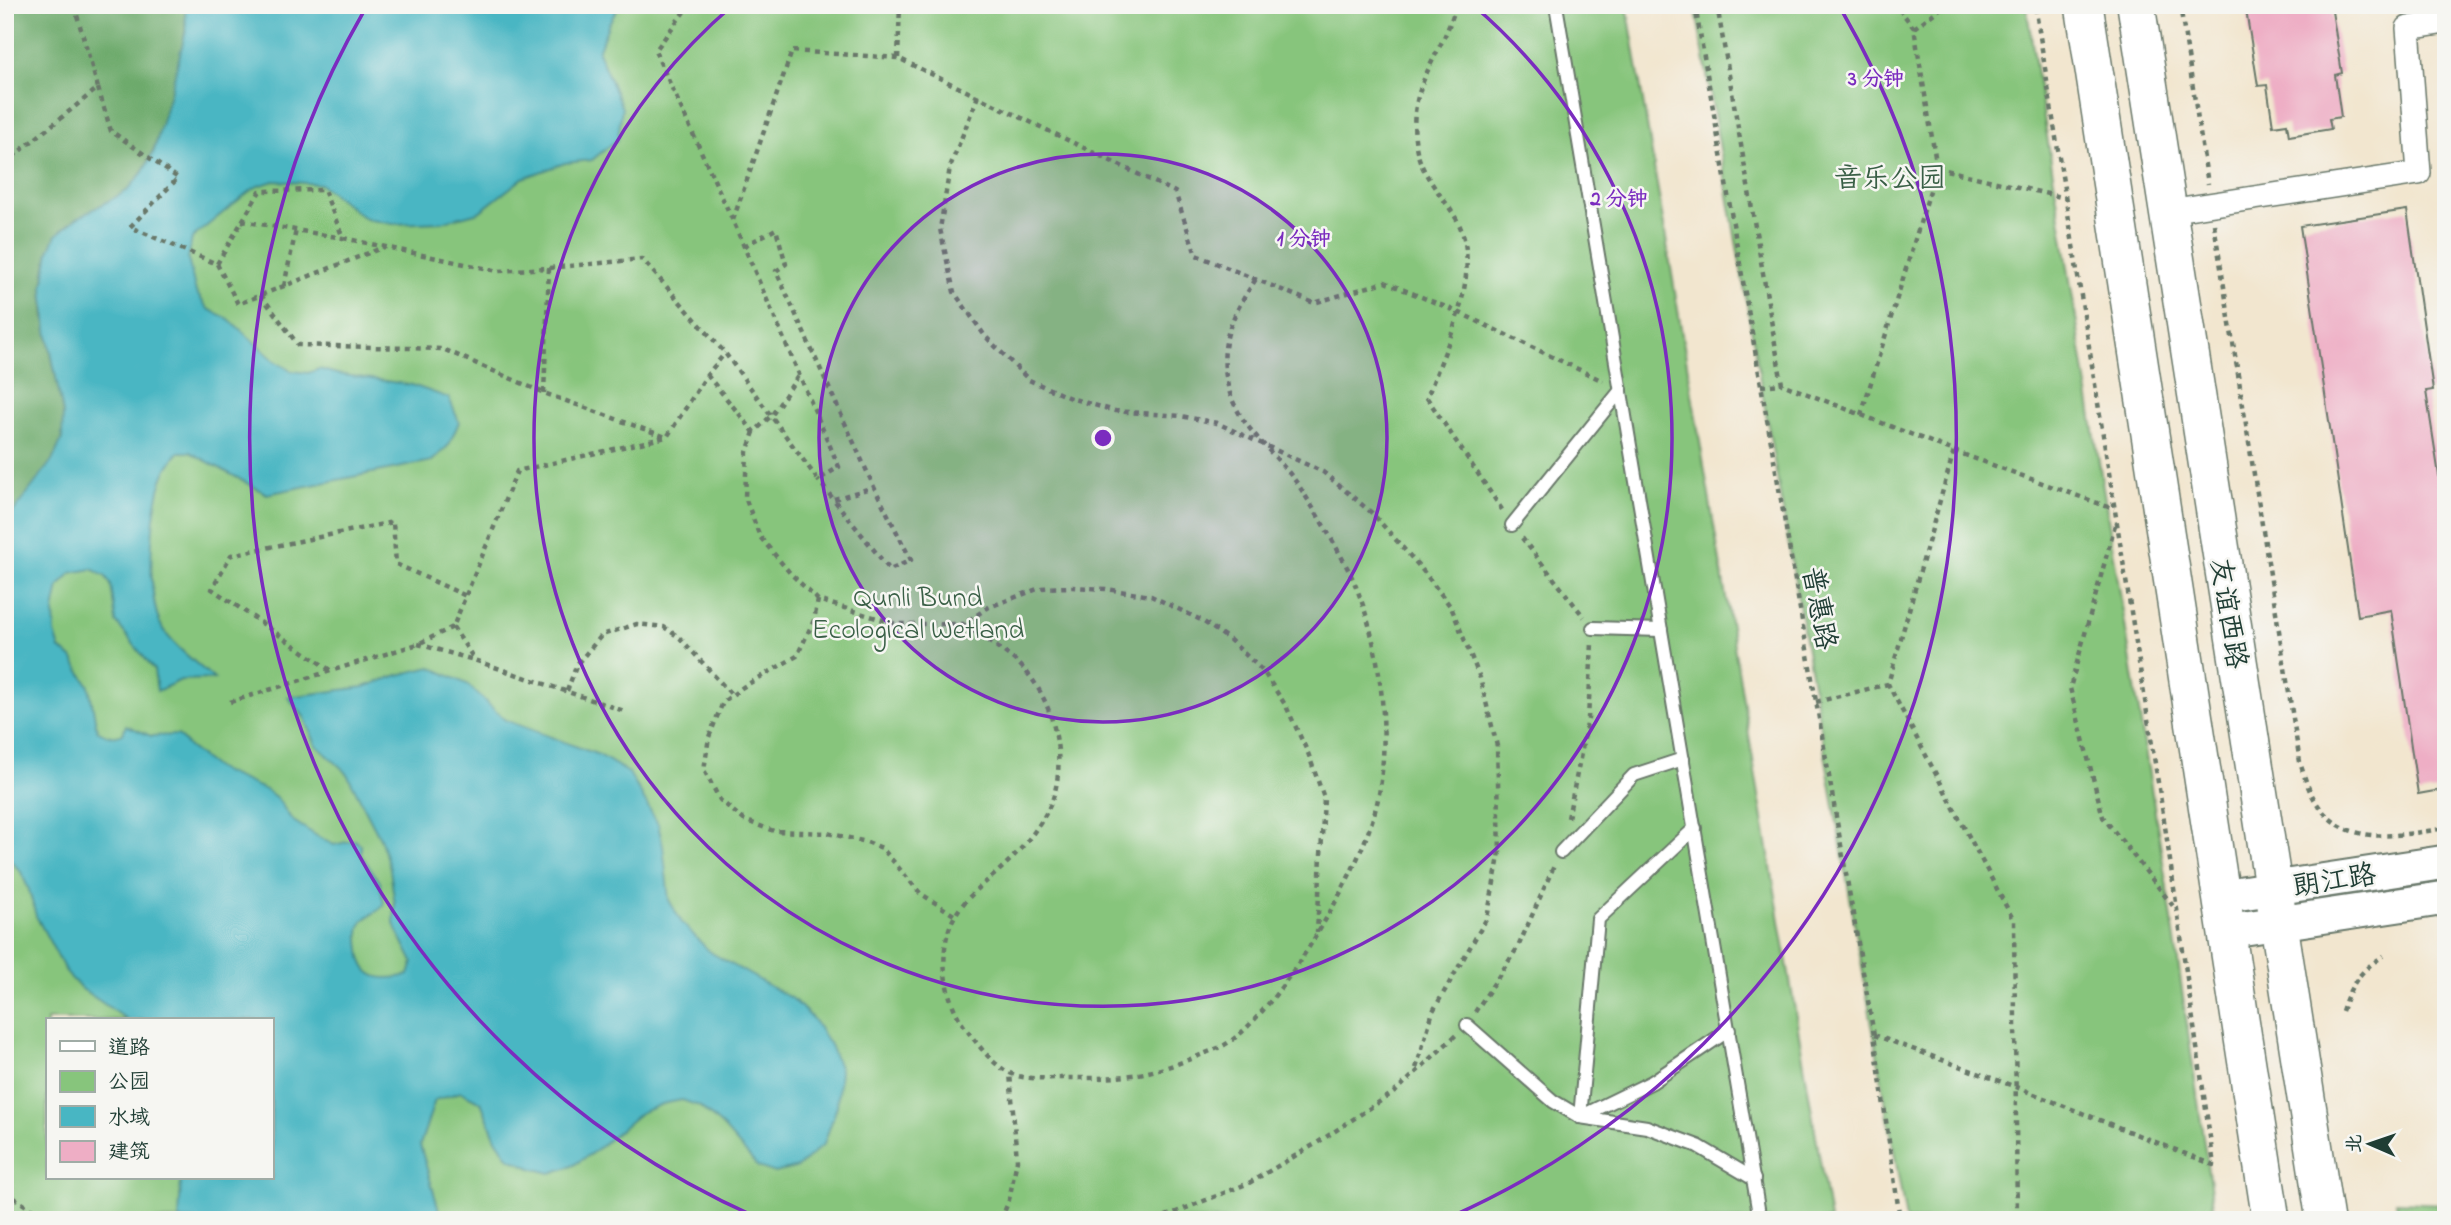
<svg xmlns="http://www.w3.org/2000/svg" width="2451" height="1225" viewBox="0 0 2451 1225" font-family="'Indie Flower','LXGW WenKai TC',sans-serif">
  <rect width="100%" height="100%" fill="#f6f6f2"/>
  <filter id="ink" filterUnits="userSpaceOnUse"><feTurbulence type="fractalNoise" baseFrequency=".0143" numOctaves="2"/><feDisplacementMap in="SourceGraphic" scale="14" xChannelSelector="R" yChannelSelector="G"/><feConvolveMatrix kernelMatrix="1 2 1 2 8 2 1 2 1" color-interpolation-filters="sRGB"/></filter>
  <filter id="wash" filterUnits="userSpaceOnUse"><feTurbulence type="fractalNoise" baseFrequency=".00686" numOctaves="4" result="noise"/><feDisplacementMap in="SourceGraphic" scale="28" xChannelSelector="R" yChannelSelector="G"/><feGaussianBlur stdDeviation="1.57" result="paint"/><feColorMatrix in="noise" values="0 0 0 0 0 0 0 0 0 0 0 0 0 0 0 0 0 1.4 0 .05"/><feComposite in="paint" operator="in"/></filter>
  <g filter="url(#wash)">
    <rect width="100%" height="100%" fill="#f2e6cf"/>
    <!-- green -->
    <g fill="#87c57c" stroke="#538158" stroke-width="2" fill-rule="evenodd">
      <path d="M5 5H1627L1830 1220H5ZM47 1020H271V1178H47Z"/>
      <path d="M1695 5H2026L2170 906 2215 1220H1906Z"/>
      <path d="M2396 1202 2446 1204V1220H2399Z"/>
    </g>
    <!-- forest -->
    <path fill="#6daa6c" stroke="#467450" stroke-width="2" d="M5 5H185C185 14 186 23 185 32 179 70 157 166 128 190 103 212 61 214 50 250 35 293 49 343 58 387 61 403 66 422 62 439 56 463 21 502 5 523Z"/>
    <!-- water -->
    <path fill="#48b6c3" stroke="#347a7c" stroke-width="2" d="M185 5H620L609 23 598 52 622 108 618 139 592 160 565 163 523 178 479 212 442 222 393 224 366 219 320 184 274 181 258 186 247 193 192 238 188 259 196 292 208 309 229 319 276 362 292 371 308 373 319 369 337 374 412 385 449 398 459 422 449 445 432 461 267 494 190 452H179C173 459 167 467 164 475 150 507 145 599 163 629 173 646 199 665 214 679L181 680 157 691 154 670 116 622 111 585 106 577 92 569 71 573 59 586 54 611 55 633 60 649 72 658 89 686 97 730C106 735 114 739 123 734L126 725 151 736 178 735 189 747 217 769 266 790 277 798 292 820 320 838 334 845 355 840 361 845V855L380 882 384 905C377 914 364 915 360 927 358 934 359 943 360 950 363 981 384 981 409 975L413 962 394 924 395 905 390 869 380 838 346 772 316 745 305 718 288 697 364 687 398 675 431 667 467 684 505 720 599 755 629 773 658 824 663 846 669 900 682 923 710 952 794 1000 813 1019 830 1045 840 1070 837 1106 824 1144 798 1167 775 1173 758 1167 723 1127 699 1106 682 1100 662 1104 640 1113 595 1151 572 1166 551 1173 531 1168 508 1157 496 1139 481 1102 461 1092 435 1100 420 1145 442 1220H179L181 1178H271V1020H128L82 989 67 974 36 916 29 890 21 872 12 862 5 861V523L53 459 62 439 63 413 47 331 43 287 49 251 56 235 77 218 127 191 143 172 154 151 172 86 186 30Z"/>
    <g id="blocks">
      <!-- building -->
      <g fill="#eeaec5">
        <path d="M2256 5H2331L2342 73 2335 75 2341 117 2329 119 2331 129 2289 136 2287 124 2273 126 2267 85 2258 86 2246 10 2256 9Z"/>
        <path d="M2407 210 2433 390 2426 391 2446 521V789L2418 794 2391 610 2358 616 2300 226Z"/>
      </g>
    </g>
  </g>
  <g filter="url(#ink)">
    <use href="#blocks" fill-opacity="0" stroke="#69786a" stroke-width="2"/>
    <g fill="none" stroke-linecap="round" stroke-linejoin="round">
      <!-- lane casing -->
      <g stroke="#69786a" stroke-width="16">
        <g id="lane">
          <path d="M1556 5 1760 1220"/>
          <path d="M1512 525 1621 390"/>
          <path d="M1593 628 1661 630"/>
          <path d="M1561 852 1634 775 1683 759"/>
          <path d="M1467 1025 1553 1101 1580 1117 1647 1127 1698 1146 1754 1179"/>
          <path d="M1580 1117 1598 919 1695 828"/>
          <path d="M1580 1117 1652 1082 1729 1030"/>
        </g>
      </g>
      <!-- street casing -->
      <g stroke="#69786a" stroke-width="26">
        <path id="street" d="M2168 211 2419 173 2408 28 2446 22"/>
      </g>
      <!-- secondary casing -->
      <g stroke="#69786a" stroke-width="37">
        <g id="secondary">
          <path d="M2222 896 2446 862"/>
          <path d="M2226 931 2446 898"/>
        </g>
      </g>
      <!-- primary casing -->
      <g stroke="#69786a" stroke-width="40">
        <g id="primary">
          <path d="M2084 5 2271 1220"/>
          <path d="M2136 5 2325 1220"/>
        </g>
      </g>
      <!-- path -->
      <g stroke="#69786a" stroke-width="4.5" stroke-dasharray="5 5" stroke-linecap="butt">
        <path d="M1456 5C1442 58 1406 84 1416 146 1421 177 1443 195 1457 220 1485 273 1445 347 1427 398L1503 511"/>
        <path d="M1695 5 1874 1035 1900 1220"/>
        <path d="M1717 5 1782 384 1954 451 1888 684 2014 921 2017 1220"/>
        <path d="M2180 5 2208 184"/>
        <path d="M1914 28 1945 5"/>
        <path d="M898 58 900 5"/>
        <path d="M98 88 111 131 178 178 130 227 217 264 260 191 324 190 343 238 498 271 549 268 642 259 725 353 818 480 839 467 733 221 655 51 689 5"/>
        <path d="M978 96 950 167 940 229 954 292 985 336 1029 380 1070 398 1115 411 1181 416 1217 423 1323 472 1372 513 1420 567 1451 607 1480 678 1497 746 1500 852 1487 918 1433 1011 1415 1072"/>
        <path d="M5 163 98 88 74 5"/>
        <path d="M1937 168 2065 198"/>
        <path d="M733 220 792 51 898 58 1175 192 1196 255 1314 303 1385 282 1458 312 1603 381"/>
        <path d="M242 221 343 238"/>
        <path d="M2214 224 2300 762C2303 772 2306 783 2311 793 2339 850 2395 836 2446 828"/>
        <path d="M744 246 776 229 786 264 776 271 874 487 911 560 890 570 818 480"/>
        <path d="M217 264 238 304 384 247"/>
        <path d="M284 286 296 230"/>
        <path d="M261 295 298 345 443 349 544 393 666 437"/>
        <path d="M707 375 754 432 772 415 798 376"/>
        <path d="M1761 386 1782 384"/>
        <path d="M544 393 549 268"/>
        <path d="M1861 415 1937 168 1914 28 1896 5"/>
        <path d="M754 432 747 452 745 497 760 537 790 573 818 600 896 624H963L989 607 1040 588 1072 587 1106 589 1151 596 1201 620 1230 640 1263 671 1286 706 1308 753 1324 798 1317 933"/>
        <path d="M1954 451 2114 509"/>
        <path d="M834 499 874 487"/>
        <path d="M2115 525 2070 688 2103 817 2177 911"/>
        <path d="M1522 538 1584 617"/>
        <path d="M818 600 814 620 797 656 743 687 723 702 709 737 704 770 720 800 744 820 774 831 827 833 867 842 882 848 920 893 954 915"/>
        <path d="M963 624C982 638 1005 650 1022 667 1053 699 1067 756 1053 798 1045 820 1027 843 1011 859 982 889 950 902 945 948 942 979 950 1009 969 1033 980 1047 993 1065 1010 1073 1024 1080 1043 1078 1058 1078 1082 1078 1108 1079 1132 1075 1162 1071 1191 1059 1218 1048 1253 1035 1304 957 1323 924 1346 884 1373 834 1380 788 1390 721 1379 632 1349 571 1334 542 1316 512 1299 486 1276 452 1237 427 1228 386 1217 342 1233 314 1256 279"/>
        <path d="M453 627 474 659"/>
        <path d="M418 644 474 660 624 711"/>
        <path d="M330 670 212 589 231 555 393 522 396 564 466 596"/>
        <path d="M567 691 577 664 602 635 637 624 664 627 680 638 732 695"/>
        <path d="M230 702 418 644 453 627 517 471 667 437 707 375 725 353"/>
        <path d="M1816 702 1888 684"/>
        <path d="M1568 818 1588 719 1592 643"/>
        <path d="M2342 1011C2350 985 2361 969 2384 956"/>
        <path d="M1475 1012 1518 947 1554 866"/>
        <path d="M1874 1035 2016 1087 2214 1165 2166 833 2035 5"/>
        <path d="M5 1192 48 1220"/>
        <path d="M1001 1220 1009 1200 1017 1160 1010 1073"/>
        <path d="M1156 1220 1249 1183 1317 1143 1396 1091 1456 1035"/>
      </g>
      <!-- lane -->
      <use href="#lane" stroke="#fff" stroke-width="12"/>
      <!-- street -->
      <use href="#street" stroke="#fff" stroke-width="23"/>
      <!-- secondary -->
      <use href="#secondary" stroke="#fff" stroke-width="33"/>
      <!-- primary -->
      <use href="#primary" stroke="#fff" stroke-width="37"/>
    </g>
  </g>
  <!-- distance rings -->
  <circle cx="1103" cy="438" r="284" fill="#7b2cbf" fill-opacity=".12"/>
  <g fill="none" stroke="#7b2cbf" stroke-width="3.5">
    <circle cx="1103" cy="438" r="284"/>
    <path d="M1473 5A569 569 0 1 1 733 5"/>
    <path d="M756 1217A853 853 0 0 1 364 11M1842 11A853 853 0 0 1 1450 1217"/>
  </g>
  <g text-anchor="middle" stroke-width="5" stroke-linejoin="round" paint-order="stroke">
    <!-- park labels -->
    <g font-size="28" fill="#395f46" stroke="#f6f6f2">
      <text x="1890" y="187">音乐公园</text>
      <text x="918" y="606">Qunli Bund<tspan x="918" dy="32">Ecological Wetland</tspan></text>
    </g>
    <!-- street labels -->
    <g font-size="28" fill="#1f3d34" stroke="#f6f6f2">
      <text transform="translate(1821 608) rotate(80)" y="10">普惠路</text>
      <text transform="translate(2230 613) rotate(81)" y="10">友谊西路</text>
      <text transform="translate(2334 879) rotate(-9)" y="10">朗江路</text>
    </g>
  </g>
  <circle cx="1103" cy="438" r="10" fill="#7b2cbf" stroke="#f6f6f2" stroke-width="3.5"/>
  <g font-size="21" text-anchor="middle" font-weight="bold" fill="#7b2cbf" stroke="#f6f6f2" stroke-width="5" stroke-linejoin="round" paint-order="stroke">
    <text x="1876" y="85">3 分钟</text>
    <text x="1619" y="205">2 分钟</text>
    <text x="1304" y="245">1 分钟</text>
  </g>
  <!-- margin -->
  <rect width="2451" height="1225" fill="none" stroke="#f6f6f2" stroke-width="28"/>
  <!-- legend -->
  <rect x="46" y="1018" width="228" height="161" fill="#f6f6f2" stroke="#a0aca6" stroke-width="2"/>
  <rect x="60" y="1041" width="35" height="10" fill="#ffffff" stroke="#a0aca6" stroke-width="2"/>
  <text x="108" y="1054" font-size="21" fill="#1f3d34">道路</text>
  <rect x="60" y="1071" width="35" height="21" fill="#87c57c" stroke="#a0aca6" stroke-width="2"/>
  <text x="108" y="1088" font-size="21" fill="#1f3d34">公园</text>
  <rect x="60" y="1106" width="35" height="21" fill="#48b6c3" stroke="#a0aca6" stroke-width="2"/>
  <text x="108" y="1124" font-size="21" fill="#1f3d34">水域</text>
  <rect x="60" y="1141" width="35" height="21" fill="#eeaec5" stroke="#a0aca6" stroke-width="2"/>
  <text x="108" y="1158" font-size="21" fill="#1f3d34">建筑</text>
  <!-- north arrow -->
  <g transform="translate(2370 1144) rotate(272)" stroke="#f6f6f2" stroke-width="5" paint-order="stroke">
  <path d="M0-5L12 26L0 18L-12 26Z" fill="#1f3d34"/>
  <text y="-10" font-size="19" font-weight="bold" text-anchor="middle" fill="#1f3d34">北</text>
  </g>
</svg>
